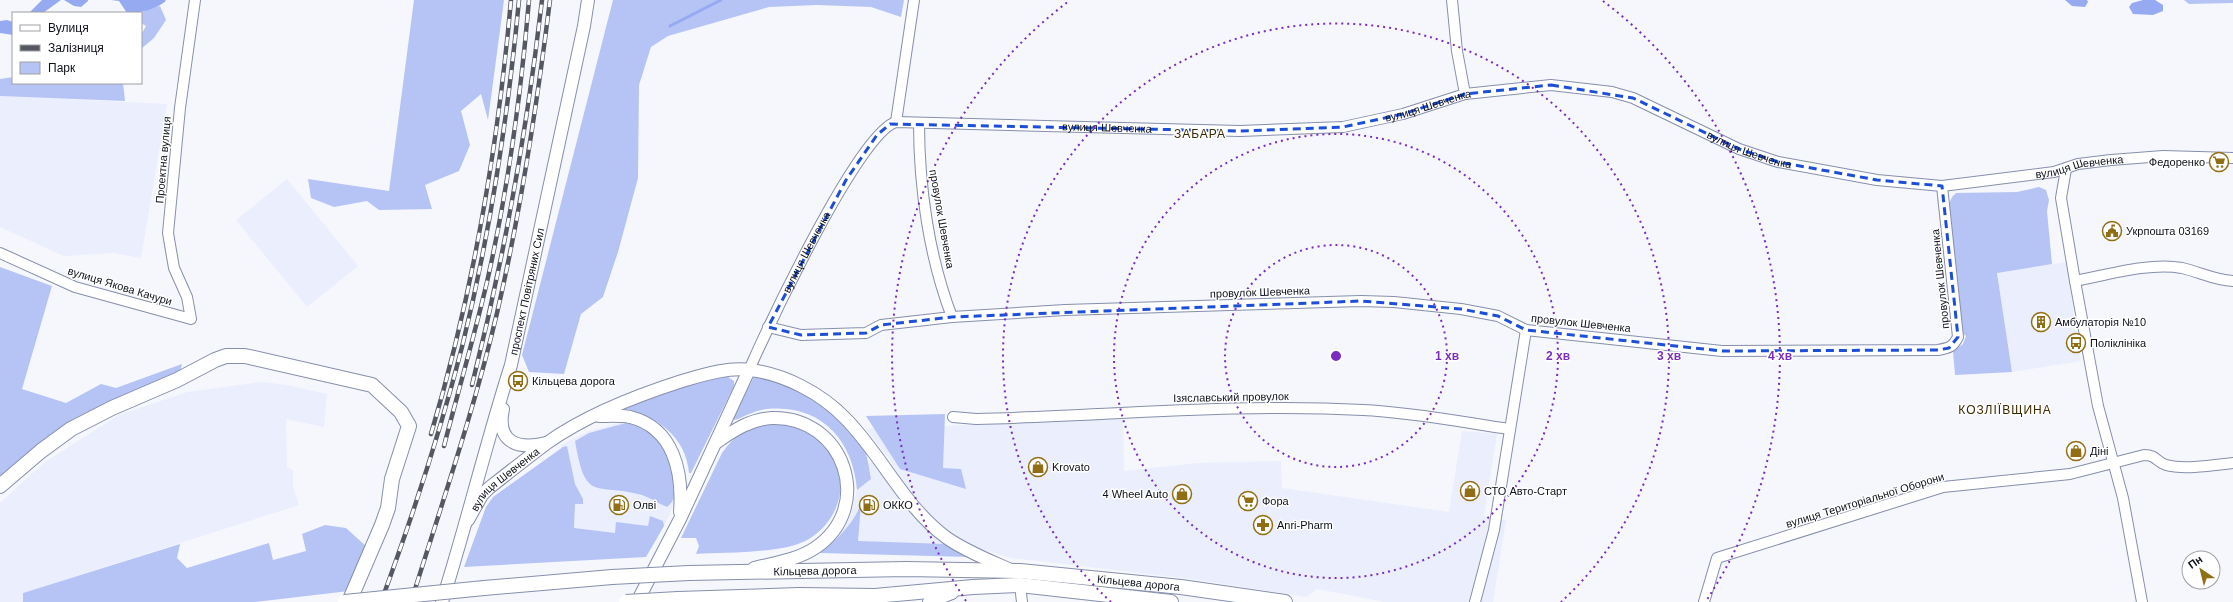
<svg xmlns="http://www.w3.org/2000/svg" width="2233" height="602" viewBox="0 0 2233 602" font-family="Helvetica,sans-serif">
  <rect width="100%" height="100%" fill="#f5f7fd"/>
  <!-- built -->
  <g fill="#eaeefd">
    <path d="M0 96 167 104 141 258 113 253 64 256 0 227Z"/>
    <path d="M287 179 358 266 307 307 236 220Z"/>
    <path d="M2066 262 2081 361 2012 372 1997 272Z"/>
    <path d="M262 382 286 385 327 394 324 427 286 419 287 467 293 470V487L299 505 23 593V602H0V503L45 462 119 415 187 392Z"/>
    <path d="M1123 419 1124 471 1198 463 1281 461 1282 488 1449 512 1462 431 1497 434 1484 516 1506 520 1493 602H1385L1317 589 1307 597 1192 579 1011 558 978 548 960 538 943 526 927 511 902 481 888 457 866 429Z"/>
    <path d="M626 421 639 425 659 439 677 494 669 516 656 540 562 533 561 445 589 431Z"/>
    <path d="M876 461 946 544 829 546 850 518 857 490 871 479 869 463Z"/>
  </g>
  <!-- green -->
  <g fill="#b5c4f4">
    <path d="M414 0H504L488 120 481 94 461 111 470 145 459 171 425 185 432 209 379 210 367 201 334 207 311 198 308 179 389 191Z"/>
    <path d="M613 0H904L901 17 871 7 817 5 769 7 668 36 651 47 639 85 638 178 618 252 603 297 581 314 564 374 529 372 522 355Z"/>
    <path d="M2184 0H2233V3L2189 4Z"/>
    <path d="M160 6 166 20 154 38 141 49V35L146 26 141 23V13H138Z"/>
    <path d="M13 77V83H123L125 101 0 96V79Z"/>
    <path d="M2039 187 2046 190 2049 200 2047 211 2052 264 1997 273 2012 372 1955 375 1953 351 1963 344 1966 336 1961 332 1947 209 1952 197 1956 193 2017 192Z"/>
    <path d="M0 267 52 286 22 389 66 403 101 384 116 388 182 364 180 372 0 478Z"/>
    <path d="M725 375 734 381V386L691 473H689C686 436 656 416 623 408L690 384Z"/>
    <path d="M755 375C793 386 824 400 849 429 854 434 861 440 863 446 868 456 869 468 871 479L857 490C853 439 820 404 767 409 756 410 745 416 735 420L733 418Z"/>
    <path d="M945 414 943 468 961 469 966 489 900 469 866 416Z"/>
    <path d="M626 423C644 428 665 440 672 461 674 467 673 475 674 482 675 493 676 500 667 507 659 504 651 498 642 495 594 482 586 504 575 441L589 433Z"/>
    <path d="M771 423C787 425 803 427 817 437 853 466 846 516 809 539 785 554 725 552 696 554L699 546 696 538H681L722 453C735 434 749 427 771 423Z"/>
    <path d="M567 446 575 484 583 499V504H575L574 528 615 533 616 522 648 526 650 516 663 521 664 526 646 557 464 567 486 507 493 497 563 447Z"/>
    <path d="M861 504 858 541 946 544 970 557 820 553C838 538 852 526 861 504Z"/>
    <path d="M325 525 346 528 367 547 349 591 255 602H23V593L180 544 177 558 187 568 269 543 273 560 306 551 302 534Z"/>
  </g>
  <!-- water -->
  <g fill="#96aaf1">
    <path d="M42 0H61L43 13H29Z"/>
    <path d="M64 0H88V1L81 7 74 6Z"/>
    <path d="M111 0H165L166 1C155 10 140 13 127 13L119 1Z"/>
    <path d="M2065 0H2087L2088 2 2085 7 2072 6Z"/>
    <path d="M2143 0H2155L2163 5V11L2153 15 2133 14 2129 7 2132 3Z"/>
    <path d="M7 20 13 22V35L0 33V21Z"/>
  </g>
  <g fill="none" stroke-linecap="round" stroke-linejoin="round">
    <!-- stream -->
    <path stroke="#96aaf1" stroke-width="3" d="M670 26 721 0"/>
    <!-- minor casing -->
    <g stroke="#868fab" stroke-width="12">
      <g id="minor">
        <path d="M1452 0 1457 51 1465 94"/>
        <path d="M896 122 914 0"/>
        <path d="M919 123C919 187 929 257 952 317"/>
        <path d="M2066 169 2061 198 2075 281 2098 406 2123 498 2142 602"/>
        <path d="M0 253 75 287 191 319 187 297 174 268 168 233 180 108 195 0"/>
        <path d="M2075 281C2107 275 2150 262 2182 268 2200 272 2214 280 2233 281"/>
        <path d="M768 327 801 335 866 333 881 325 952 317 1065 310 1361 301 1394 302 1461 309 1498 316 1526 330 1722 351 1938 350C1949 348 1953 347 1958 337L1942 186"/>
        <path id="s1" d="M749 370C768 327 859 132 896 122L1240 131 1343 127 1403 114 1465 94 1551 85 1612 92 1633 98 1739 149 1778 162 1877 180 1942 186 2054 172 2078 164 2111 160 2163 156 2233 158"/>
        <path d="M953 417 976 419C1105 416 1234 403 1363 410 1410 412 1462 422 1509 429"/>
        <path d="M1020 585 1022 602"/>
        <path d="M1475 602 1494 530 1526 330"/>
        <path d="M1704 602 1717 558 1943 487 2070 474 2144 455C2157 455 2156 462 2166 465 2184 470 2215 465 2233 463"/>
      </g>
    </g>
    <!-- major casing -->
    <g stroke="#868fab" stroke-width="14">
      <g id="major">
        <path d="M503 409C496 442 517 450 546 443"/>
        <path d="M599 416C609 416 620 415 630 417 674 428 683 472 680 512"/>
        <path d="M717 442C734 430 751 419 772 418 844 416 876 507 815 548 797 560 774 563 754 568"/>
        <path id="s2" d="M468 520 482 495 489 488C508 473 527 458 547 443 586 415 635 396 682 381 703 375 727 367 750 370 784 374 821 393 845 418 882 455 904 507 947 538 967 552 991 561 1013 571"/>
        <path id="s3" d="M442 602C467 523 486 443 511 365L584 26 588 0"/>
        <path d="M637 602 680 519 749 370"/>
        <path d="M929 602 952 593"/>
      </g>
    </g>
    <!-- highway casing -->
    <g stroke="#868fab" stroke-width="16">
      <g id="highway">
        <path d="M0 486 41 451 71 429 112 408 177 380 215 360 226 356H245L372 385 401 412 409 426 392 479 388 508 382 525 349 602"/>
        <path id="s4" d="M689 573 906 569 1020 571 1181 587 1285 602"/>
        <path d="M484 588 612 577"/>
        <path d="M678 599 799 595 875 596 973 587 1020 585 1171 602"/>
      </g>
    </g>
    <!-- minor -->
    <use href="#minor" stroke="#fff" stroke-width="10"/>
    <!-- major -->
    <use href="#major" stroke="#fff" stroke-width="12"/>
    <!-- highway -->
    <use href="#highway" stroke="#fff" stroke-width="14"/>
    <!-- rail casing -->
    <g stroke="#555861" stroke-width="4.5">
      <g id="rail">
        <path d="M472 385C504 258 527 130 542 0"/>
        <path d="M431 434C473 293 498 146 511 0"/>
        <path d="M444 446C458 392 474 337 487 282 508 189 521 95 529 0"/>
        <path d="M381 602C412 518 440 433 462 347 490 234 508 116 519 0"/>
        <path d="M411 602C441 506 474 411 497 313 521 210 537 105 550 0"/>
      </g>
    </g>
    <!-- rail -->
    <use href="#rail" stroke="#fff" stroke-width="3" stroke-dasharray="9" stroke-linecap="butt"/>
    <!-- highway-bridge casing -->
    <g stroke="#868fab" stroke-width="16" stroke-linecap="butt">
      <g id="highway-bridge">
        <path d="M612 577 689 573"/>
        <path d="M345 602 484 588"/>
        <path d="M626 602 678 599"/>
      </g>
    </g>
    <!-- highway-bridge -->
    <use href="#highway-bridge" stroke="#fff" stroke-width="14"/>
  </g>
  <!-- marked area -->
  <path fill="none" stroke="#1d4ed8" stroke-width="3" stroke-dasharray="8 5" stroke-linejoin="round" d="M1551 85 1633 98 1739 149 1778 162 1877 180 1942 186 1958 337 1949 348 1938 350 1722 351 1526 330 1498 316 1461 309 1361 301 952 317 881 325 866 333 801 335 768 327 846 180 877 135 890 124 1240 131 1343 127 1403 114 1465 94Z"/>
  <!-- distance rings -->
  <g fill="none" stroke="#7b2cbf" stroke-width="2" stroke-dasharray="2 4">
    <circle cx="1336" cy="356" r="111"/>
    <circle cx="1336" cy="356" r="222"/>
    <path d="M1111 602A333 333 0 1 1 1561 602"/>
    <path d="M966 601A444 444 0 0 1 1069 1M1603 1A444 444 0 0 1 1706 601"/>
  </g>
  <!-- icons -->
  <defs>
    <g id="supermarket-ring" transform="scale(1)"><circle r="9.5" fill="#fff" stroke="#906e14" stroke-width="1.5"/><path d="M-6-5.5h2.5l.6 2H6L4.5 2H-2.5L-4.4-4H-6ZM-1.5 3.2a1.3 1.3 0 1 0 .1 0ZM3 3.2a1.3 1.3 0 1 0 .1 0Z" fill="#906e14"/></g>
    <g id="civic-ring" transform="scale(1)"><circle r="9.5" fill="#fff" stroke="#906e14" stroke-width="1.5"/><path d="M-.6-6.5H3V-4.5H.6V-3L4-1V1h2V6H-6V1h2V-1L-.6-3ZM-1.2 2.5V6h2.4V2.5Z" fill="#906e14"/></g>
    <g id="building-ring" transform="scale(1)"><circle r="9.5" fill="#fff" stroke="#906e14" stroke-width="1.5"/><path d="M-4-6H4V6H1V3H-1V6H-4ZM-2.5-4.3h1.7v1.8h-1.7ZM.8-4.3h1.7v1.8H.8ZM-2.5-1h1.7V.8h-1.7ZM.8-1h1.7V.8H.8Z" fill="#906e14"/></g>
    <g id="bus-ring" transform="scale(1)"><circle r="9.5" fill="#fff" stroke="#906e14" stroke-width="1.5"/><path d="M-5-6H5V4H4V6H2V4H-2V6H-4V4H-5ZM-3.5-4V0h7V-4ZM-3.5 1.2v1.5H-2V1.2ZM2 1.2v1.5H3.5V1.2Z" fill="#906e14"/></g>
    <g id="shop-ring" transform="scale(1)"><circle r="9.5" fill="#fff" stroke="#906e14" stroke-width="1.5"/><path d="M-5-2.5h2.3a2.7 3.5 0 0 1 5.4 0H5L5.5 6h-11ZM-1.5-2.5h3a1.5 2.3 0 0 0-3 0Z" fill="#906e14"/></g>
    <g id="fuel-ring" transform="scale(1)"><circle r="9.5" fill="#fff" stroke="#906e14" stroke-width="1.5"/><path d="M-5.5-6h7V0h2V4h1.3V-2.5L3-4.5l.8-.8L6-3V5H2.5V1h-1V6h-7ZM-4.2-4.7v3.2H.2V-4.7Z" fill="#906e14"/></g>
    <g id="pharmacy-ring" transform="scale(1)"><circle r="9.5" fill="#fff" stroke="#906e14" stroke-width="1.5"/><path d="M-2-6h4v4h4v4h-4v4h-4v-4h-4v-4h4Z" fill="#906e14"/></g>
  </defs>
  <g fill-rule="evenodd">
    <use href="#supermarket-ring" x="2219" y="162"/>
    <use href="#civic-ring" x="2112" y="231"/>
    <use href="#building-ring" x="2041" y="322"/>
    <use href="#bus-ring" x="2076" y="343"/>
    <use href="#bus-ring" x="518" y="381"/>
    <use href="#shop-ring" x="2076" y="451"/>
    <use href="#shop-ring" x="1038" y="467"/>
    <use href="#shop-ring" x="1470" y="491"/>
    <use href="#shop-ring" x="1182" y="494"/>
    <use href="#supermarket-ring" x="1248" y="501"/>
    <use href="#fuel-ring" x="619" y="505"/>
    <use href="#fuel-ring" x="869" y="505"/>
    <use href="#pharmacy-ring" x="1263" y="525"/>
  </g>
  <g text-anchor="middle" stroke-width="3" stroke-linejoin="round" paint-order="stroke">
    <!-- street labels -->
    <g font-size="11" fill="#0e111b" stroke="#fff">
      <text dy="4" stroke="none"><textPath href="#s1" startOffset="826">вулиця Шевченка</textPath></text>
      <text dy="4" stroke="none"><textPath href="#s1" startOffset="502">вулиця Шевченка</textPath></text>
      <text dy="4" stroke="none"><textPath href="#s1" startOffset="1162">вулиця Шевченка</textPath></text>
      <text transform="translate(163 160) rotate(-85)" y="4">Проектна вулиця</text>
      <text dy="4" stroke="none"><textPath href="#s1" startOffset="1498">вулиця Шевченка</textPath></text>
      <text transform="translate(942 219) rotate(80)" y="4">провулок Шевченка</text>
      <text dy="4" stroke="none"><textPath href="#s1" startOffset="131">вулиця Шевченка</textPath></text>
      <text transform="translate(1940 279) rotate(-96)" y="4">провулок Шевченка</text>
      <text transform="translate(120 286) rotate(17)" y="4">вулиця Якова Качури</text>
      <text dy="4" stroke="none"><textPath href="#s3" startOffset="322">проспект Повітряних Сил</textPath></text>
      <text transform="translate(1260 292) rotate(-2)" y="4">провулок Шевченка</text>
      <text transform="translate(1581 323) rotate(6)" y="4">провулок Шевченка</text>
      <text transform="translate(1231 397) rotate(-1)" y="4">Ізяславський провулок</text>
      <text dy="4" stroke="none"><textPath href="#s2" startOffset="56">вулиця Шевченка</textPath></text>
      <text transform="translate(1865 500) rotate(-17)" y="4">вулиця Територіальної Оборони</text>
      <text dy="4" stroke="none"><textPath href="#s4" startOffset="126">Кільцева дорога</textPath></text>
      <text dy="4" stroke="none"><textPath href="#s4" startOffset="450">Кільцева дорога</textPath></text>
    </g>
    <!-- poi labels -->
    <g font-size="11" fill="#0e111b" stroke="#fff" text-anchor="start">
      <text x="2205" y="166" text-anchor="end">Федоренко</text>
      <text x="2126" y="235">Укрпошта 03169</text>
      <text x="2055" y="326">Амбулаторія №10</text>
      <text x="2090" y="347">Поліклініка</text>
      <text x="532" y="385">Кільцева дорога</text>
      <text x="2090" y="455">Діні</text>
      <text x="1052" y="471">Krovato</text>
      <text x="1484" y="495">СТО Авто-Старт</text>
      <text x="1168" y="498" text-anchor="end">4 Wheel Auto</text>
      <text x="1262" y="505">Фора</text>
      <text x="633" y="509">Олві</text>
      <text x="883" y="509">ОККО</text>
      <text x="1277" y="529">Anri-Pharm</text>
    </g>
    <!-- neighbourhood labels -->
    <g font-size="12" letter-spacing="1" fill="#3a2a01" stroke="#fff">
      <text x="1200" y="138">ЗАБАРА</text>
      <text x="2005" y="414">КОЗЛІЇВЩИНА</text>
    </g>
  </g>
  <circle cx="1336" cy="356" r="6" fill="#7b2cbf" stroke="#fff" stroke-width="2"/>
  <g font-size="12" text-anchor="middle" font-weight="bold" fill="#7b2cbf" stroke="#fff" stroke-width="3" stroke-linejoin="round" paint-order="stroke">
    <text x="1447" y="360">1 хв</text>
    <text x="1558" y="360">2 хв</text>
    <text x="1669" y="360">3 хв</text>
    <text x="1780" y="360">4 хв</text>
  </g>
  <!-- legend -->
  <rect x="12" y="12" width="130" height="72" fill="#ffffff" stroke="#9fa0a4"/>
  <rect x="20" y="25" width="20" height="6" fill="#ffffff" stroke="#9fa0a4"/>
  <text x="48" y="32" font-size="12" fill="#0e111b">Вулиця</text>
  <rect x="20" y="45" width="20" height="6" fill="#555861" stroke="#9fa0a4"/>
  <text x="48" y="52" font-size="12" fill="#0e111b">Залізниця</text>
  <rect x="20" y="62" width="20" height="12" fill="#b5c4f4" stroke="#9fa0a4"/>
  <text x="48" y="72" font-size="12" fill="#0e111b">Парк</text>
  <!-- north arrow -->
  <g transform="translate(2201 570) rotate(325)"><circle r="19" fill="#ffffff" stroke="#9fa0a4"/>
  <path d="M0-3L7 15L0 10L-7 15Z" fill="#906e14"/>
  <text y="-6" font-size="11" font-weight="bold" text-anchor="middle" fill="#0e111b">Пн</text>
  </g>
</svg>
